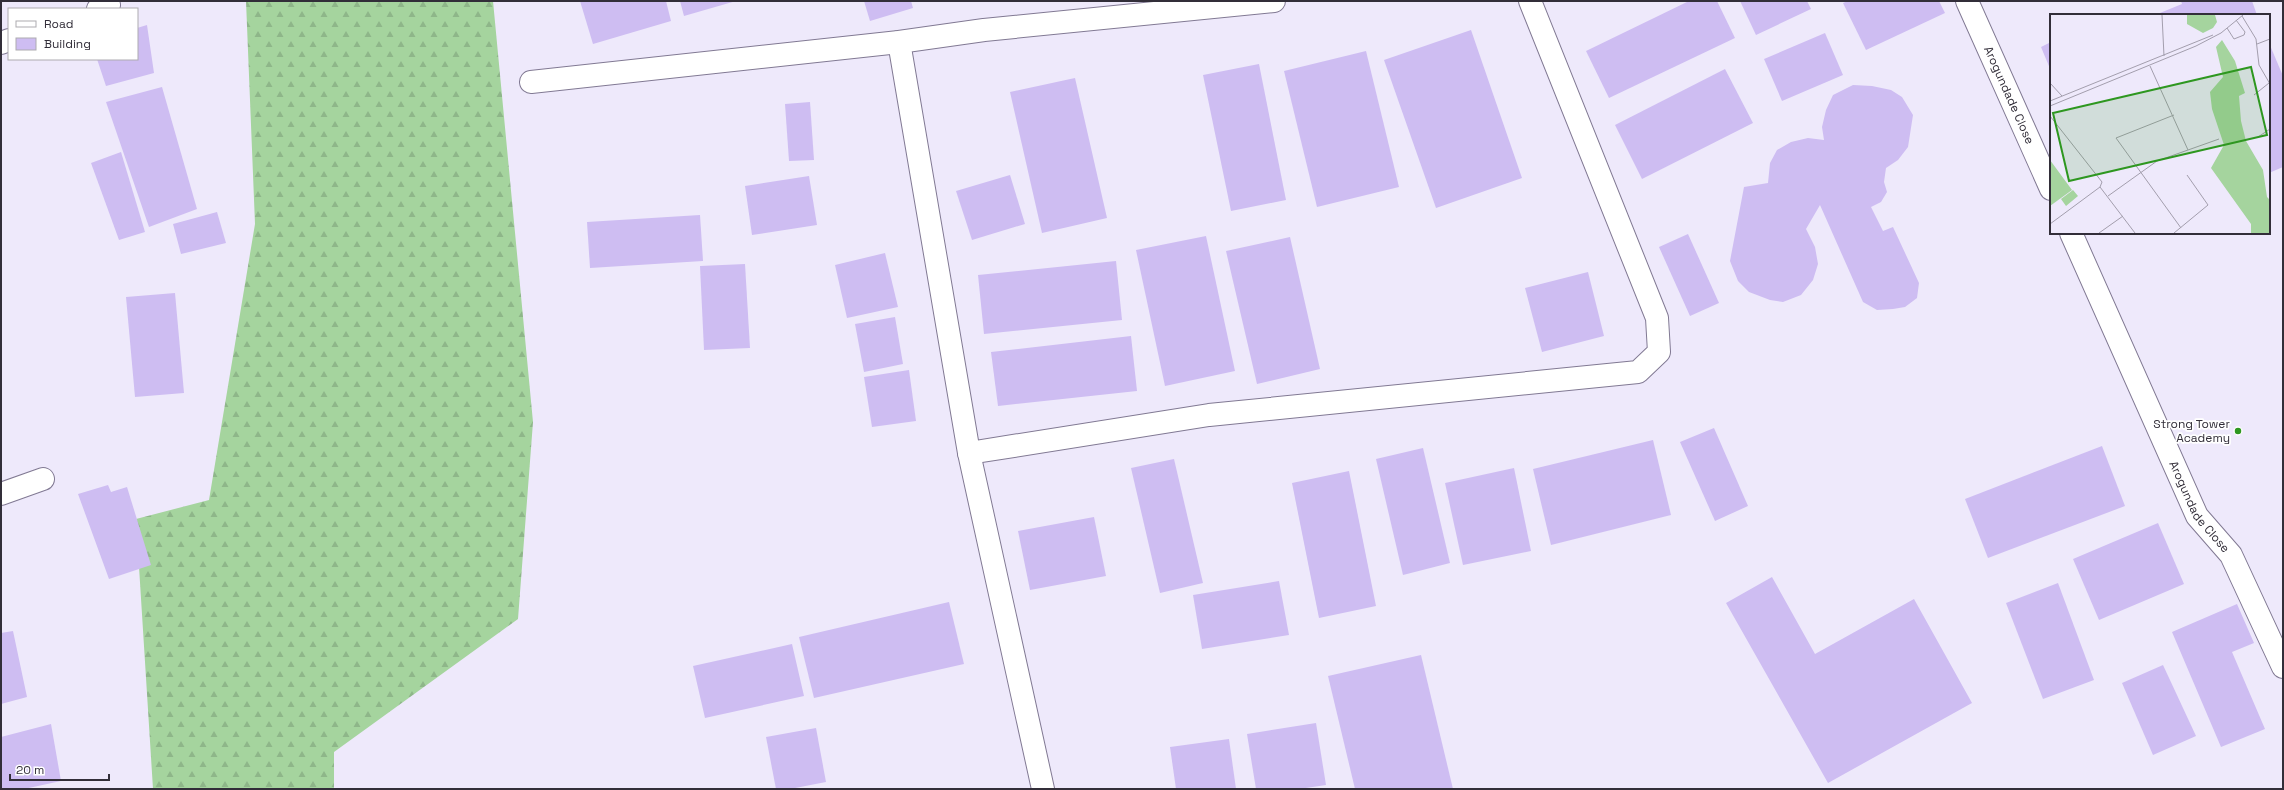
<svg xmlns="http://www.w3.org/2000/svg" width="2284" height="790" viewBox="0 0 2284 790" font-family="'Space Grotesk',sans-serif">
  <defs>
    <pattern id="forest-firs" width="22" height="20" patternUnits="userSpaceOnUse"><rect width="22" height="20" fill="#a5d49e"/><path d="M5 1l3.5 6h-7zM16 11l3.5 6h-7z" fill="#8eb689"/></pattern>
  </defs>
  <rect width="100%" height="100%" fill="#eee9fb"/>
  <!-- forest -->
  <path fill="url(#forest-firs)" d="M246 1H493L533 422 518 619 334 752V789H153L136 519 209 500 255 224Z"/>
  <!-- building -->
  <g fill="#cebdf2">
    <path d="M580 1H666L671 21 593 44Z"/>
    <path d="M680 1H736L684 16Z"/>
    <path d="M864 1H911L913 8 870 21Z"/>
    <path d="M1689 1H1717L1735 38 1609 98 1586 51Z"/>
    <path d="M1740 1H1807L1811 9 1756 35Z"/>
    <path d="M1848 1H1939L1945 13 1866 50 1843 3Z"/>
    <path d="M2181 1H2252L2257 15H2155L2182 4Z"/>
    <path d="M147 25 154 73 106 86 97 59H137V28Z"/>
    <path d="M1471 30 1522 178 1436 208 1384 60Z"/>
    <path d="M1825 33 1843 75 1782 101 1764 59Z"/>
    <path d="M2051 42V71L2041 47Z"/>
    <path d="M2269 43 2283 76V167L2269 173Z"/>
    <path d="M1366 51 1399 187 1317 207 1284 71Z"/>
    <path d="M1259 64 1286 200 1231 211 1203 75Z"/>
    <path d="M1725 69 1753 123 1642 179 1615 125Z"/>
    <path d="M1075 78 1107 218 1042 233 1010 92Z"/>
    <path d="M1853 85 1872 86 1891 90 1902 97 1913 115 1908 147 1898 160 1886 168 1884 182 1887 192 1881 202 1871 207 1883 231 1893 227 1919 283 1917 298 1905 307 1893 309 1877 310 1863 302 1820 205 1806 229 1815 247 1818 264 1813 280 1801 295 1783 302 1770 300 1749 292 1738 281 1730 261 1744 187 1768 183 1770 163 1777 150 1791 142 1808 138 1824 140 1822 127 1826 110 1833 95Z"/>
    <path d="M162 87 197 209 149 227 106 102Z"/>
    <path d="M810 102 814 160 789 161 785 104Z"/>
    <path d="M121 152 145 232 119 240 91 163Z"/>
    <path d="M1010 175 1025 224 972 240 956 191Z"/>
    <path d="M809 176 817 225 752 235 745 186Z"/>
    <path d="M217 212 226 243 181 254 173 224Z"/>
    <path d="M700 215 703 261 590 268 587 222Z"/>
    <path d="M1688 234 1719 303 1690 316 1659 247Z"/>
    <path d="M1206 236 1235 371 1165 386 1136 250Z"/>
    <path d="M1290 237 1320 369 1257 384 1226 251Z"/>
    <path d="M885 253 898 307 847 318 835 265Z"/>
    <path d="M1116 261 1122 320 984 334 978 275Z"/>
    <path d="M745 264 750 348 704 350 700 266Z"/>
    <path d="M1588 272 1604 336 1542 352 1525 288Z"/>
    <path d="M175 293 184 393 135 397 126 297Z"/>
    <path d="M895 317 903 364 864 372 855 324Z"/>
    <path d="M1131 336 1137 391 998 406 991 352Z"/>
    <path d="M909 370 916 421 872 427 864 377Z"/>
    <path d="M1714 428 1748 506 1715 521 1680 442Z"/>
    <path d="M1653 440 1671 515 1551 545 1533 469Z"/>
    <path d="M2102 446 2125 506 1988 558 1965 499Z"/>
    <path d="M1423 448 1450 563 1403 575 1376 459Z"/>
    <path d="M1174 459 1203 583 1160 593 1131 468Z"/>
    <path d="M1514 468 1531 551 1463 565 1445 483Z"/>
    <path d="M1349 471 1376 606 1319 618 1292 483Z"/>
    <path d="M108 485 111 492 127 487 151 565 109 579 78 494Z"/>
    <path d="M1094 517 1106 576 1030 590 1018 531Z"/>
    <path d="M2158 523 2184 584 2099 620 2073 559Z"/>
    <path d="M1772 577 1815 654 1914 599 1972 703 1828 783 1726 603Z"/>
    <path d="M1279 581 1289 635 1202 649 1193 595Z"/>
    <path d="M2058 583 2094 680 2043 699 2006 603Z"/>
    <path d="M949 602 964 664 814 698 799 637Z"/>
    <path d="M2237 604 2254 643 2232 652 2265 729 2221 747 2172 632Z"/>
    <path d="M13 631 27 697 1 704V633Z"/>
    <path d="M792 644 804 696 705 718 693 666Z"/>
    <path d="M1421 655 1453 789H1355L1328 676Z"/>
    <path d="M2163 665 2196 736 2153 755 2122 683Z"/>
    <path d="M1316 723 1326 785 1299 789H1256L1247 734Z"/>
    <path d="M51 724 61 781 24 789H1V737Z"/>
    <path d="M816 728 826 782 790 789H776L766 737Z"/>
    <path d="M1229 739 1236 789H1176L1170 747Z"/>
  </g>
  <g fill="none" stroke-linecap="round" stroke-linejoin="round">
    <!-- minor casing -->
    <g stroke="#817993" stroke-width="24">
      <g id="minor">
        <path id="s1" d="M1967 1 2051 189"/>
        <path d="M98 9 109 5"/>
        <path d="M899 42 969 453 1043 789"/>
        <path d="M1 43 9 40"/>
        <path d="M531 82 899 42 984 30 1274 1"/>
        <path id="s2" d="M2071 233 2197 516 2231 555 2283 667"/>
        <path d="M969 453 1209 415 1638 372 1659 352 1657 318 1530 1"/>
        <path d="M1 494 43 479"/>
      </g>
    </g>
    <!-- minor -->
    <use href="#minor" stroke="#fff" stroke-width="22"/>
  </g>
  <!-- markers -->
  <circle fill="#2e9720" stroke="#fff" stroke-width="1.5" cx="2238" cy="431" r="4"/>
  <g text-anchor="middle" stroke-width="3.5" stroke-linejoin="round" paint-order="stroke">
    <!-- street labels -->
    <g font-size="12" fill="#322e39" stroke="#fff">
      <text dy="4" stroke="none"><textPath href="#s1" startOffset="103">Arogundade Close</textPath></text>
      <text dy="4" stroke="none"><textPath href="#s2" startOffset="303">Arogundade Close</textPath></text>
    </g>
    <!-- poi labels -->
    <g font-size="12" fill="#322e39" stroke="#fff" text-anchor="end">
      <text x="2230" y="428">Strong Tower<tspan x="2230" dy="14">Academy</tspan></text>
    </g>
  </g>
  <!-- overview -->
  <g transform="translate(2050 14)">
    <rect width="220" height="220" fill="#eee9fb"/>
    <path d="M137 1H165L167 8 163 14 153 19 137 10ZM0 146 22 176 0 192ZM23 176 28 182 16 192 11 185Z" fill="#a5d49e"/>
    <path d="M172 26 185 47 195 79 189 82 191 107 196 127 213 156 217 183 220 186V219H201V210L161 154 174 131 162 95 160 78 173 63 166 33Z" fill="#a5d49e"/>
    <path fill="none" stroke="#a39ead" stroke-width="1" d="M112 1 114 42M192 2 206 25 209 51 220 70M177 14 184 25 194 21 195 18 186 6M207 30 220 25M100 52 138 136M0 69 12 82M204 81 219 69M0 87 163 21M0 92 146 32 171 19 193 1M124 101 66 124 131 214M0 102 52 168 50 173M208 123 220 115M50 173 85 219M58 182 107 147 169 125M0 210 50 173M49 219 73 202M124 219 158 191 137 161"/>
    <path fill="#2e9720" fill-opacity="0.15" stroke="#2e9720" stroke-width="2" d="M201 53 217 121 19 167 3 99Z"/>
    <rect width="220" height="220" fill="none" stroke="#322e39" stroke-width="2"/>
  </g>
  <!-- border -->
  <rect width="2284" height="790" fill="none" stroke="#322e39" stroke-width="4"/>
  <!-- legend -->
  <rect x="8" y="8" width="130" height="52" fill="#ffffff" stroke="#adabb0"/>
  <rect x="16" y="21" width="20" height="6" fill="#ffffff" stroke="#adabb0"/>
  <text x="44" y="28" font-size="12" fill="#322e39">Road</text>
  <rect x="16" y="38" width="20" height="12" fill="#cebdf2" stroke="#adabb0"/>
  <text x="44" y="48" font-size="12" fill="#322e39">Building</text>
  <!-- scale -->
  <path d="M10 774v6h99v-6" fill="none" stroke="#322e39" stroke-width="2"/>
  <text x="16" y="774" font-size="12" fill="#322e39" stroke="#ffffff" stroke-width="3" paint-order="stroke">20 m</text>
</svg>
